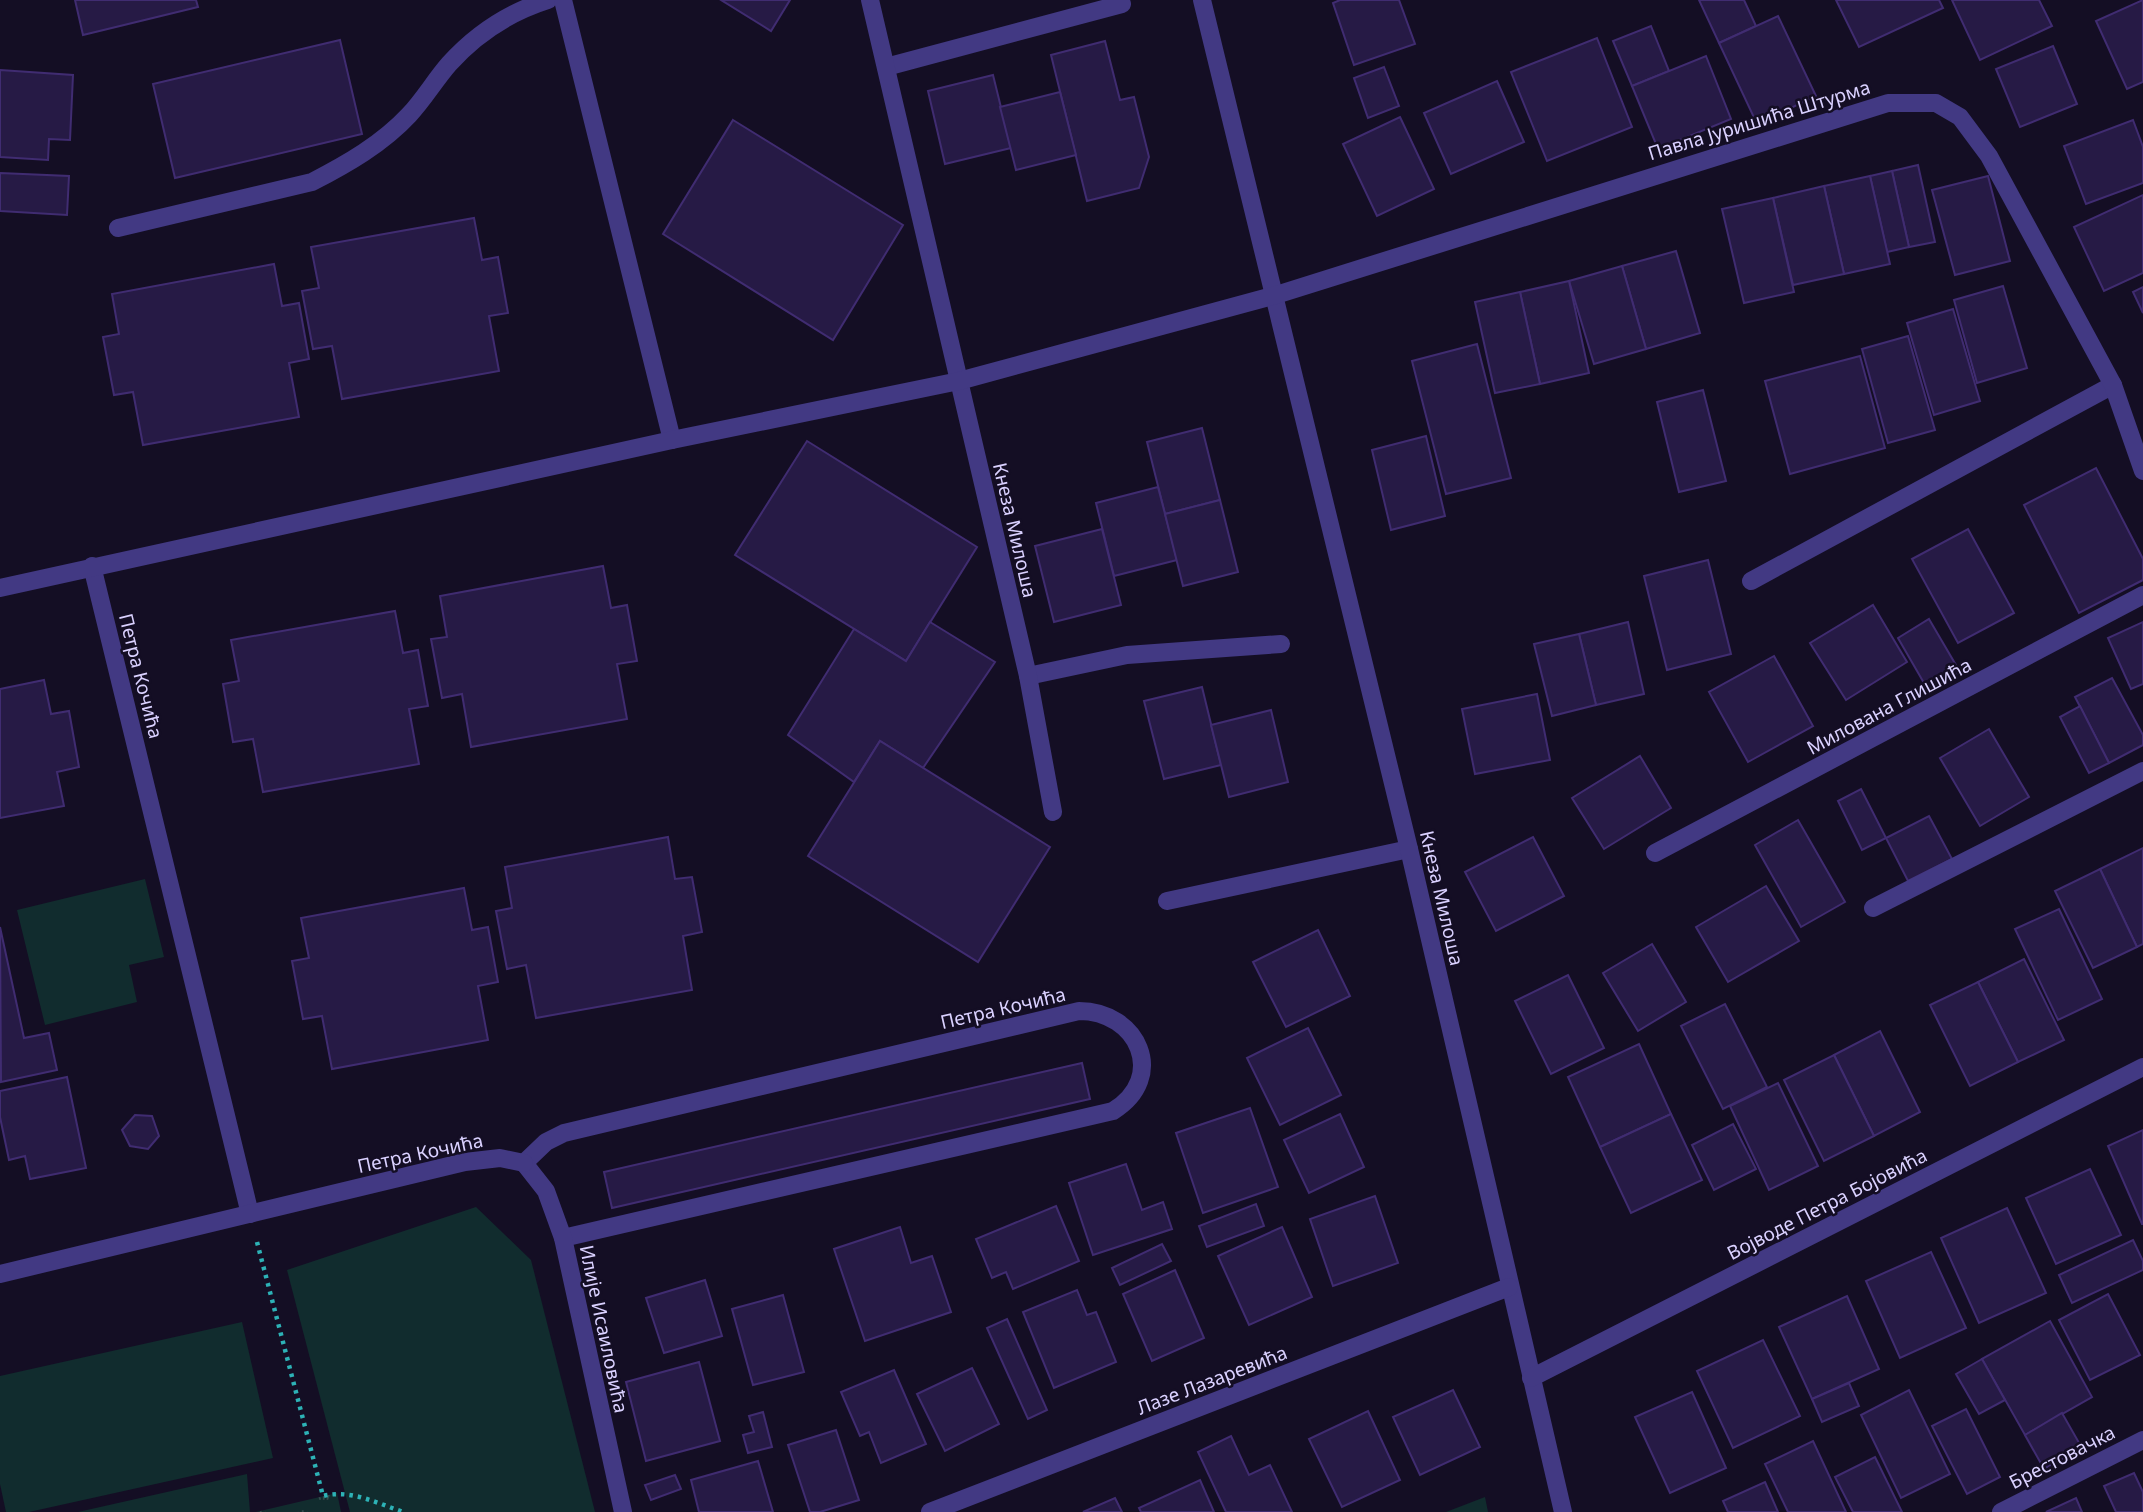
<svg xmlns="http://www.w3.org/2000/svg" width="2143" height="1512" viewBox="0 0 2143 1512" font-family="'Noto Sans',sans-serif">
  <defs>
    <pattern id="park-tufts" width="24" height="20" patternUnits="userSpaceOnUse" patternTransform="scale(1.75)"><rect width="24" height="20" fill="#112c2e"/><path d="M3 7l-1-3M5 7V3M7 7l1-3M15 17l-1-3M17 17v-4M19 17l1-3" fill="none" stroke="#334a4d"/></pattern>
  </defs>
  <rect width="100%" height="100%" fill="#140e24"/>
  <!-- grass -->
  <g fill="#112c2e">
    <path d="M145 879 164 957 129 965 137 1002 45 1025 17 910Z"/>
    <path d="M476 1207 531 1260 595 1512H350L287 1270Z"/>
    <path d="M242 1322 273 1458 29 1512H6L0 1484V1376Z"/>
    <path d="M247 1474 250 1512H78Z"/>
    <path d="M1485 1497 1488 1512H1446Z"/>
  </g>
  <!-- park -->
  <path fill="url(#park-tufts)" d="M337 1493 341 1512H256Z"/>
  <!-- building -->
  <g fill="#261a45" stroke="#402c71" stroke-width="2">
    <path d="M75 0H196L198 7 83 35Z"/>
    <path d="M721 0H790L771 31Z"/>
    <path d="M1340 0H1399L1415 44 1354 65 1333 3Z"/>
    <path d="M1699 0H1744L1756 26 1719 43Z"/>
    <path d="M1836 0H1939L1943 8 1859 47Z"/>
    <path d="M1952 0H2039L2052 26 1980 60Z"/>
    <path d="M2143 0V82L2127 89 2096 21Z"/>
    <path d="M1778 16 1816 96 1757 124 1719 43Z"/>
    <path d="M1651 26 1669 71 1632 86 1613 41Z"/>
    <path d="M1597 38 1632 127 1547 161 1511 72Z"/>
    <path d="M340 40 362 134 175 178 153 84Z"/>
    <path d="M1105 41 1120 100 1134 97 1149 157 1139 188 1087 201 1051 55Z"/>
    <path d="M2053 46 2077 104 2020 127 1996 69Z"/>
    <path d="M1706 56 1731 119 1658 149 1632 86Z"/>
    <path d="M1384 67 1399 106 1368 118 1354 78Z"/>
    <path d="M0 70 73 75 70 140 49 139 48 160 0 157Z"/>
    <path d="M993 75 1011 148 945 164 928 91Z"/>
    <path d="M1497 81 1524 142 1451 174 1424 113Z"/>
    <path d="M1060 92 1076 155 1016 170 1000 107Z"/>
    <path d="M1400 117 1434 189 1377 216 1343 144Z"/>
    <path d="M733 120 903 225 833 340 663 234Z"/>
    <path d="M2133 120 2143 147V183L2086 204 2064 146Z"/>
    <path d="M1918 165 1935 242 1909 247 1892 171Z"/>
    <path d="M1892 171 1909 247 1887 252 1870 176Z"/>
    <path d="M0 173 69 176 67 215 0 211Z"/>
    <path d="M1870 176 1890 264 1844 274 1824 186Z"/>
    <path d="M1988 176 2010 261 1955 275 1932 190Z"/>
    <path d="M1824 186 1844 274 1793 285 1773 198Z"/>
    <path d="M2143 195V273L2104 291 2074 227Z"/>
    <path d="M1773 198 1794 292 1744 303 1722 209Z"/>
    <path d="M474 218 482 260 498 257 508 313 489 316 499 371 342 399 332 346 313 349 302 291 319 288 311 247Z"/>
    <path d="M1676 251 1700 333 1646 349 1622 266Z"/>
    <path d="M274 264 282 306 299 303 309 359 289 363 299 417 143 445 133 392 114 395 103 337 119 334 112 294Z"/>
    <path d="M1622 266 1646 349 1594 364 1569 281Z"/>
    <path d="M1569 281 1589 373 1540 384 1520 292Z"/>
    <path d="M2003 286 2027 368 1977 383 1954 300Z"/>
    <path d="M2143 287V313L2133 292Z"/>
    <path d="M1520 292 1540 384 1495 393 1475 302Z"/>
    <path d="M1953 309 1980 401 1934 415 1907 323Z"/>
    <path d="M1908 336 1935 430 1888 443 1862 349Z"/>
    <path d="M1477 344 1511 478 1446 494 1412 361Z"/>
    <path d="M1860 356 1885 448 1790 474 1765 381Z"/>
    <path d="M1703 390 1726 481 1679 492 1657 402Z"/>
    <path d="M1202 428 1220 500 1165 514 1147 442Z"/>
    <path d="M1426 436 1445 516 1391 530 1372 450Z"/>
    <path d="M807 441 977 547 906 661 735 555Z"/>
    <path d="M2096 468 2143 559V580L2079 613 2024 505Z"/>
    <path d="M1158 487 1177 560 1114 576 1096 503Z"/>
    <path d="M1220 500 1238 572 1183 586 1165 514Z"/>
    <path d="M1102 529 1121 605 1054 622 1035 546Z"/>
    <path d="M1968 529 2014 613 1958 643 1912 559Z"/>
    <path d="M1708 560 1731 654 1667 670 1644 576Z"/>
    <path d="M603 566 611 608 627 605 637 661 617 664 627 719 471 747 462 694 442 698 431 639 447 637 440 596Z"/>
    <path d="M1873 605 1907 662 1846 700 1810 643Z"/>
    <path d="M395 611 403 653 418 650 428 706 409 709 419 764 263 792 253 739 233 742 223 684 239 681 231 640Z"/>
    <path d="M1929 619 1960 672 1928 690 1898 638Z"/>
    <path d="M930 622 995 662 923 768 880 741 854 782 788 735 854 629 906 661Z"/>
    <path d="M1628 622 1644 694 1596 705 1579 634Z"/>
    <path d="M2143 622V684L2131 689 2108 638Z"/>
    <path d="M1579 634 1596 705 1552 716 1534 644Z"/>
    <path d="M1774 656 1813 726 1748 762 1709 692Z"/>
    <path d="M2112 678 2143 735V745L2109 763 2075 697Z"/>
    <path d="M44 680 51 714 69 711 79 767 57 772 64 806 0 818V689Z"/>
    <path d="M1202 687 1221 765 1164 779 1144 701Z"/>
    <path d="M1537 694 1550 760 1475 774 1462 709Z"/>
    <path d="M2080 706 2109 763 2089 773 2060 717Z"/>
    <path d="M1271 710 1288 782 1229 797 1211 725Z"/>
    <path d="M1989 729 2029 797 1980 826 1940 758Z"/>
    <path d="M880 741 1050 847 978 962 808 856Z"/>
    <path d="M1640 756 1671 808 1604 849 1572 798Z"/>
    <path d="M1861 789 1886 838 1862 850 1838 801Z"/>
    <path d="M1929 816 1952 859 1908 881 1886 838Z"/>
    <path d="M1798 820 1845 902 1801 927 1755 845Z"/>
    <path d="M668 837 675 879 692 877 702 932 683 936 692 990 536 1018 526 965 507 969 496 911 512 908 505 867Z"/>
    <path d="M1533 837 1564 896 1496 931 1465 872Z"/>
    <path d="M2143 848V944L2137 947 2100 869Z"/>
    <path d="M2100 869 2137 947 2093 968 2055 891Z"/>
    <path d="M1766 886 1799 941 1728 982 1696 927Z"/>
    <path d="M464 888 472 930 488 927 498 982 478 986 488 1040 332 1069 322 1016 303 1019 292 961 309 958 301 918Z"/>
    <path d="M2059 909 2102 999 2058 1020 2015 929Z"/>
    <path d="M0 927 24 1038 49 1033 57 1070 1 1082Z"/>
    <path d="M1318 930 1350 996 1286 1027 1253 962Z"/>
    <path d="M1652 944 1686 1002 1638 1031 1603 973Z"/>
    <path d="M2024 959 2064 1040 2018 1062 1978 982Z"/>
    <path d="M1568 975 1604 1048 1551 1074 1515 1001Z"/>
    <path d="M1978 982 2018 1062 1970 1086 1930 1005Z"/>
    <path d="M1725 1004 1767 1087 1723 1109 1681 1026Z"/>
    <path d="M1308 1028 1341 1095 1280 1125 1247 1058Z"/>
    <path d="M1880 1031 1920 1112 1874 1136 1834 1055Z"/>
    <path d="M1639 1044 1671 1114 1600 1147 1568 1077Z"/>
    <path d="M1834 1055 1874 1136 1824 1161 1784 1080Z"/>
    <path d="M1082 1063 1090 1099 612 1208 604 1172Z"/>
    <path d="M67 1077 86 1168 30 1179 25 1156 9 1160 0 1117V1091Z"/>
    <path d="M1778 1083 1818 1166 1769 1190 1730 1106Z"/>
    <path d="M1250 1108 1278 1187 1203 1213 1176 1133Z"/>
    <path d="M1340 1114 1364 1167 1309 1193 1284 1140Z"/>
    <path d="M1671 1114 1702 1180 1631 1213 1600 1147Z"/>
    <path d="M135 1115 152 1116 159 1136 148 1149 130 1146 122 1130Z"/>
    <path d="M1733 1124 1756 1169 1714 1190 1692 1145Z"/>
    <path d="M2143 1130V1224H2142L2108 1146Z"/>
    <path d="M1126 1164 1142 1210 1163 1202 1172 1229 1093 1255 1069 1183Z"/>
    <path d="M2090 1169 2121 1235 2056 1264 2026 1198Z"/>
    <path d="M1375 1196 1398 1263 1333 1286 1310 1219Z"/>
    <path d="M1256 1204 1264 1226 1207 1247 1199 1226Z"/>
    <path d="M1056 1206 1079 1261 1013 1289 1006 1272 992 1278 976 1239Z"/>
    <path d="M2007 1208 2046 1293 1979 1323 1941 1238Z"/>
    <path d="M900 1227 911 1263 932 1256 951 1312 865 1341 834 1249Z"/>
    <path d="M1282 1227 1312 1297 1249 1325 1218 1256Z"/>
    <path d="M2133 1240 2143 1261V1270L2072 1303 2059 1275Z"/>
    <path d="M1162 1244 1171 1261 1120 1285 1112 1268Z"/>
    <path d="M1931 1252 1966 1328 1900 1358 1866 1281Z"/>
    <path d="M1175 1270 1204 1338 1152 1361 1123 1294Z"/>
    <path d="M705 1280 722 1336 664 1353 646 1298Z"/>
    <path d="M1077 1290 1087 1315 1096 1312 1116 1362 1054 1388 1023 1312Z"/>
    <path d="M2108 1294 2140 1355 2090 1380 2059 1320Z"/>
    <path d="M783 1295 804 1372 753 1385 732 1309Z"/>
    <path d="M1847 1296 1879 1369 1812 1399 1779 1327Z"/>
    <path d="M1007 1319 1047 1410 1028 1419 987 1328Z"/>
    <path d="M2050 1321 2092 1397 2025 1435 1982 1359Z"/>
    <path d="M1763 1340 1800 1416 1733 1448 1697 1371Z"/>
    <path d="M1982 1359 2005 1400 1979 1414 1956 1374Z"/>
    <path d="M699 1362 720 1441 646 1461 626 1382Z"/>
    <path d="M972 1368 999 1424 945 1451 917 1394Z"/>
    <path d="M894 1370 926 1444 881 1463 869 1432 860 1436 841 1392Z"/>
    <path d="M1849 1383 1859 1406 1822 1422 1812 1399Z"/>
    <path d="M1453 1390 1480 1447 1420 1475 1393 1417Z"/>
    <path d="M1909 1390 1950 1474 1901 1498 1861 1415Z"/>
    <path d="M1692 1392 1726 1468 1670 1493 1635 1417Z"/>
    <path d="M1966 1409 2000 1477 1967 1494 1932 1426Z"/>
    <path d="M1368 1411 1400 1480 1342 1507 1309 1439Z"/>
    <path d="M763 1412 772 1447 748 1453 743 1435 754 1432 749 1416Z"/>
    <path d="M2062 1413 2082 1448 2044 1469 2025 1435Z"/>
    <path d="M836 1430 859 1500 820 1512H810L788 1445Z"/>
    <path d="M1231 1436 1249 1475 1270 1465 1292 1512H1226L1198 1452Z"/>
    <path d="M1813 1441 1846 1512H1788L1765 1464Z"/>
    <path d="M1875 1457 1902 1512H1853L1835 1477Z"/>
    <path d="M758 1461 773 1512H699L691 1480Z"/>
    <path d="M2134 1473 2143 1492V1512H2116L2104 1486Z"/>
    <path d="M675 1475 681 1489 651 1500 645 1485Z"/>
    <path d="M1200 1480 1214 1512H1141L1139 1508Z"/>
    <path d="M1765 1482 1778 1512H1728L1723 1501Z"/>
    <path d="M1115 1498 1122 1512H1083Z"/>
    <path d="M2076 1498 2082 1512H2046Z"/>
  </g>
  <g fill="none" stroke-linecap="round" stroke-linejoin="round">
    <!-- path -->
    <path stroke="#2db2b6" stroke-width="4.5" stroke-dasharray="3.5 5" stroke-linecap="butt" d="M257 1242 323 1496C350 1489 377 1503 403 1512"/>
    <!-- lane -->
    <g stroke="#423983" stroke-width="18">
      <path d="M886 67 1122 4"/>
      <path d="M118 228 312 182C347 164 382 144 409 115 424 99 435 80 449 64 476 34 510 12 548 0"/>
      <path d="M1028 676 1127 655 1281 644"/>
      <path d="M1167 901 1409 849"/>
    </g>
    <!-- street -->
    <g stroke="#423983" stroke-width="18">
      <path d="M563 0 672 440"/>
      <path d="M870 0 1028 676 1053 812"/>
      <path d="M1202 0 1409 849 1563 1512"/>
      <path d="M92 566 250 1214"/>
      <path d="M1751 581 2113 385"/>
      <path d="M0 588 672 440 959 381 1276 295 1888 103H1936L1960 117 1989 156 2113 385 2143 471"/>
      <path d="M1655 853 2143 595"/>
      <path d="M1873 908 2143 771"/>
      <path d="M524 1163 546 1142 564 1133 1079 1011C1138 1011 1168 1077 1113 1111L563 1238"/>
      <path d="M524 1163 546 1191 563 1238 623 1512"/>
      <path d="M0 1274 465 1162 500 1158 524 1163"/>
      <path d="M1531 1378 2143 1067"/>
      <path d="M930 1512 1509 1287"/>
      <path d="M2001 1512 2143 1440"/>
    </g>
  </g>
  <g text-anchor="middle" stroke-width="5" stroke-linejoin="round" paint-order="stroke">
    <!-- street labels -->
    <g font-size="19" fill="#dad1ff" stroke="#140e24">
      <text transform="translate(1759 120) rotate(-17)" y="7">Павла Јуришића Штурма</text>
      <text transform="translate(1015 530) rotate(77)" y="7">Кнеза Милоша</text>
      <text transform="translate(141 676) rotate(76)" y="7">Петра Кочића</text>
      <text transform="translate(1889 706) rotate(-28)" y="7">Милована Глишића</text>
      <text transform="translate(1442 898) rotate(77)" y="7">Кнеза Милоша</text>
      <text transform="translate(1003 1008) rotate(-13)" y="7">Петра Кочића</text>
      <text transform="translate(420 1153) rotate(-12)" y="7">Петра Кочића</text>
      <text transform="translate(1827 1204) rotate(-27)" y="7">Војводе Петра Бојовића</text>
      <text transform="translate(604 1329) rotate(78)" y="7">Илије Исаиловића</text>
      <text transform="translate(1212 1380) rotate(-21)" y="7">Лазе Лазаревића</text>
      <text transform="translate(2062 1457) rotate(-27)" y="7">Брестовачка</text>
    </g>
  </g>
</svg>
